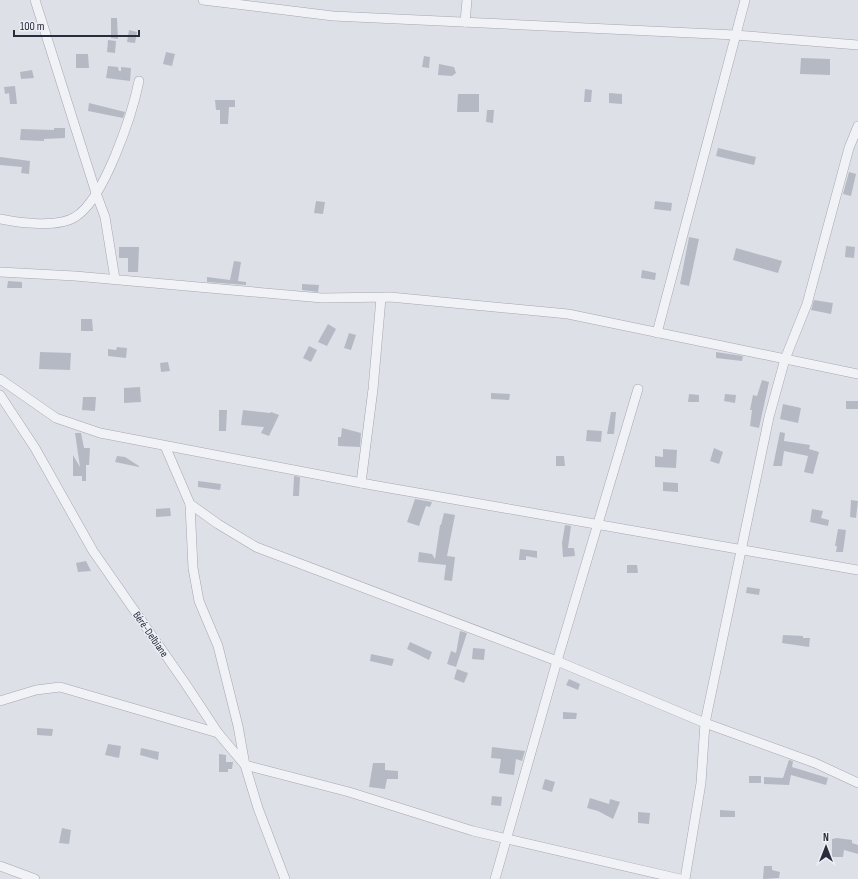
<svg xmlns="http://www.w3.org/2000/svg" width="858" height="879" viewBox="0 0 858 879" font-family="'Sofia Sans Condensed',sans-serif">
  <rect width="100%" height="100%" fill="#dee0e7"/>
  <!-- building -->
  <g fill="#b5b9c4">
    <path d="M111 18H117L118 39 111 38Z"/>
    <path d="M129 30 137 32 135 43 127 42Z"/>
    <path d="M108 40 116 41 115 53 107 52Z"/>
    <path d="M166 52 175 54 172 66 163 64Z"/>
    <path d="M76 54H88L89 68H76Z"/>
    <path d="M424 56 430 57 429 68 422 67Z"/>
    <path d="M801 58 830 59V75L800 74Z"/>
    <path d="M439 64 454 67 456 73 452 76 438 75Z"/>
    <path d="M108 66 118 67 119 71H121V67L131 68 130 81 106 78Z"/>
    <path d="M32 70 34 78 21 79 20 72Z"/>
    <path d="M15 86 17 104H10L9 93 5 94 4 87Z"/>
    <path d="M585 89 592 90 591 102H584Z"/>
    <path d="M609 93 622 94V104L609 103Z"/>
    <path d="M458 94H479V112H457Z"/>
    <path d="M215 100H235V107H229L228 124H220V110H216Z"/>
    <path d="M89 103 125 112 123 118 88 111Z"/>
    <path d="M487 110H494L493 123 486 122Z"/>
    <path d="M54 128H65V138L44 139V141L20 140 21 129 54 130Z"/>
    <path d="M718 148 756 157 754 165 716 156Z"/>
    <path d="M0 157 30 161 29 174 21 173 22 167 0 165Z"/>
    <path d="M849 172 856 174 851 196 843 194Z"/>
    <path d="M316 201 325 202 323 214 314 213Z"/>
    <path d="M655 201 672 203 671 211 654 209Z"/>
    <path d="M689 237 699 239 689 286 680 284Z"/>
    <path d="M846 246 855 247 854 258 845 257Z"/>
    <path d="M119 247H139L138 272H128V258H119Z"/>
    <path d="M736 248 782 261 778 273 733 260Z"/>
    <path d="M234 261 241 262 238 281 246 282V285L207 282V277L230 280Z"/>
    <path d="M642 270 656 273 655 280 641 278Z"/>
    <path d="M8 281 22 282V288H7Z"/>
    <path d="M302 284 319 285 318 292 302 290Z"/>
    <path d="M814 300 833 303 831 314 811 310Z"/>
    <path d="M81 319H92L93 331H81Z"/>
    <path d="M328 324 336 329 327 346 318 342Z"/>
    <path d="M349 333 356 335 351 350 344 348Z"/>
    <path d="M309 346 317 350 311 362 303 358Z"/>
    <path d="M117 347 127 348 126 358 108 356V349L116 350Z"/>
    <path d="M40 352 71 353 70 370 39 369Z"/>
    <path d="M716 352 743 356 742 361 716 358Z"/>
    <path d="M168 362 170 371 161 372 160 363Z"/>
    <path d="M762 380 769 382 759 428 750 426 752 410H750L753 395 757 396Z"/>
    <path d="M140 387 141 402 124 403V388Z"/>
    <path d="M491 393 510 394 509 400 491 399Z"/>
    <path d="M689 394 699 395V402H688Z"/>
    <path d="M725 394 736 395 735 403 724 401Z"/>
    <path d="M83 397H96L95 411 82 410Z"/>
    <rect x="846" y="401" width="12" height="8"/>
    <path d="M783 404 801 408 798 423 780 419Z"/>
    <path d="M219 410H227L226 431H219Z"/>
    <path d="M243 410 270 413 271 412 279 415 269 436 261 433 264 427 241 425Z"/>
    <path d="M611 412H616L614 434H607Z"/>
    <path d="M342 428 361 433 360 447 338 446V437H341Z"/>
    <path d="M587 430 602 431 601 442 586 441Z"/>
    <path d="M780 432 785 433 784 441 810 445 809 449 819 452 813 474 804 472 808 456 784 451 782 466H773Z"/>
    <path d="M75 433H81L84 448H90L89 465H86V481H82V476H73V455L80 467Z"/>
    <path d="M714 448 723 452 719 464 710 461Z"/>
    <path d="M663 449 677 450 676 468 655 467V456L663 457Z"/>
    <path d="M117 456 125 457 139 466V467L115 462Z"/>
    <path d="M556 456H564L565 466H556Z"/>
    <path d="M294 476 300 477 299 496H293Z"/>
    <path d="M198 481 221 484 220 490 198 487Z"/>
    <path d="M663 482 678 483V492L663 491Z"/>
    <path d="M415 499 432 502 430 507 426 506 419 526 407 522Z"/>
    <path d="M851 500 858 501 856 518 850 517Z"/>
    <path d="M170 508 171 516 156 517V509Z"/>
    <path d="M812 509 823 511 821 518 829 520 828 526 810 522Z"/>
    <path d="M444 513 455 515 447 556 455 557 452 581 444 580 446 565 418 562 419 552 432 554 435 559 440 525H441Z"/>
    <path d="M565 525 571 526 568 548H574L575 556 563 557 562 543Z"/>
    <path d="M838 529 846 530 843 552H836L837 546H835Z"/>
    <path d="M520 549 537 551V558L526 556V560H519Z"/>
    <path d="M86 561 91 571 78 572 76 563Z"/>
    <path d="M627 565H637L638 573H627Z"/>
    <path d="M747 587 760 589 759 595 746 593Z"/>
    <path d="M460 631 467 633 456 667 447 664 451 651 456 653Z"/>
    <path d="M783 635 803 636V638H810L809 647 782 643Z"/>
    <path d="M410 642 432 652 429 660 407 649Z"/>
    <path d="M473 648 485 649 484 660 472 659Z"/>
    <path d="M371 654 394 659 392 666 370 661Z"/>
    <path d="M457 669 468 673 464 683 454 679Z"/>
    <path d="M569 679 580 684 578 690 566 685Z"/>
    <path d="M563 712 577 713 576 719H563Z"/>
    <path d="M37 728 53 729 52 736 37 735Z"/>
    <path d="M108 744 121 746 119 758 105 755Z"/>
    <path d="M492 747 525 751 522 761 516 759 514 775 499 773 501 759 491 758Z"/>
    <path d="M141 748 159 752 158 760 140 755Z"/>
    <path d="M219 754 226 755V762H233L232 769H228V772H219Z"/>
    <path d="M789 760 793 761 792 767 828 778 826 785 791 775 789 785 764 784V777L783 778Z"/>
    <path d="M373 763H385V770L398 771V779H387L385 789 369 787Z"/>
    <rect x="749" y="776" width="12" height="7"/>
    <path d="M545 779 555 782 552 792 542 789Z"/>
    <path d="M492 796 502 797 501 806 491 805Z"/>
    <path d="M590 798 609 804 610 799 620 802 613 819 598 811 587 808Z"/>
    <path d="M720 810 735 811V817H720Z"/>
    <path d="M638 812 650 813 649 824 638 823Z"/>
    <path d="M62 828 71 830 69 844 59 843Z"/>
    <path d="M837 838 852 840V843L858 845V854L844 850 843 857H832V839Z"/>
    <path d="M764 866H772V870L780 872 779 878 763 879Z"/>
  </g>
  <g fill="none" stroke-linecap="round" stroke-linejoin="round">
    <!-- minor casing -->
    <g stroke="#a4a7b1" stroke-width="10">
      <g id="minor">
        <path d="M35 0 96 193 105 217 115 279"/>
        <path d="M203 0 333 16 735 35 858 45"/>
        <path d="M465 22 467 0"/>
        <path d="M0 219C19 223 58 228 75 217 104 200 132 115 139 81"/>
        <path d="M0 272 75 276 322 298 390 297 568 314 858 374"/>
        <path d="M657 333 745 0"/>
        <path d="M0 379 56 418 100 433 372 485 858 570"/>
        <path d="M0 395 35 448 93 551 185 683 218 733 245 765 258 808 285 879"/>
        <path d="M165 446 190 504 218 524 256 547 557 661 705 723 815 763 858 783"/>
        <path d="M361 483 373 389 381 298"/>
        <path d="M190 504 193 568 199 601 218 646 238 726 245 765 349 792 473 831 680 879"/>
        <path d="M0 701 36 690 60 687 218 733"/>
        <path d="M0 866 35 879"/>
        <path d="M495 879 557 661 638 389"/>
        <path d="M685 879 701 783 705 723 769 417 785 359 807 304 849 148 858 126"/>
      </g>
    </g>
    <!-- minor -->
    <use href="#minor" stroke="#f0f2f6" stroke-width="9"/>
  </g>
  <g text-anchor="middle" stroke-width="3" stroke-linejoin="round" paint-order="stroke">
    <!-- street labels -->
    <g font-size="11" fill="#282d3d" stroke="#edeff5">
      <text transform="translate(151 634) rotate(55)" y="4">Béré-Delbiane</text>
    </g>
  </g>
  <!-- north arrow -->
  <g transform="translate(826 847)" stroke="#edeff5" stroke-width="3" paint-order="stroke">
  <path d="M0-3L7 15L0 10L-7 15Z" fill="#282d3d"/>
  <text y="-6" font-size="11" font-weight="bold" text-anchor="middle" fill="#282d3d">N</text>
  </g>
  <!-- scale -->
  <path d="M14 30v6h125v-6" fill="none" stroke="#282d3d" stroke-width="2"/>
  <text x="20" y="30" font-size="12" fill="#282d3d" stroke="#edeff5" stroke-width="3" paint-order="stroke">100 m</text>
</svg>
